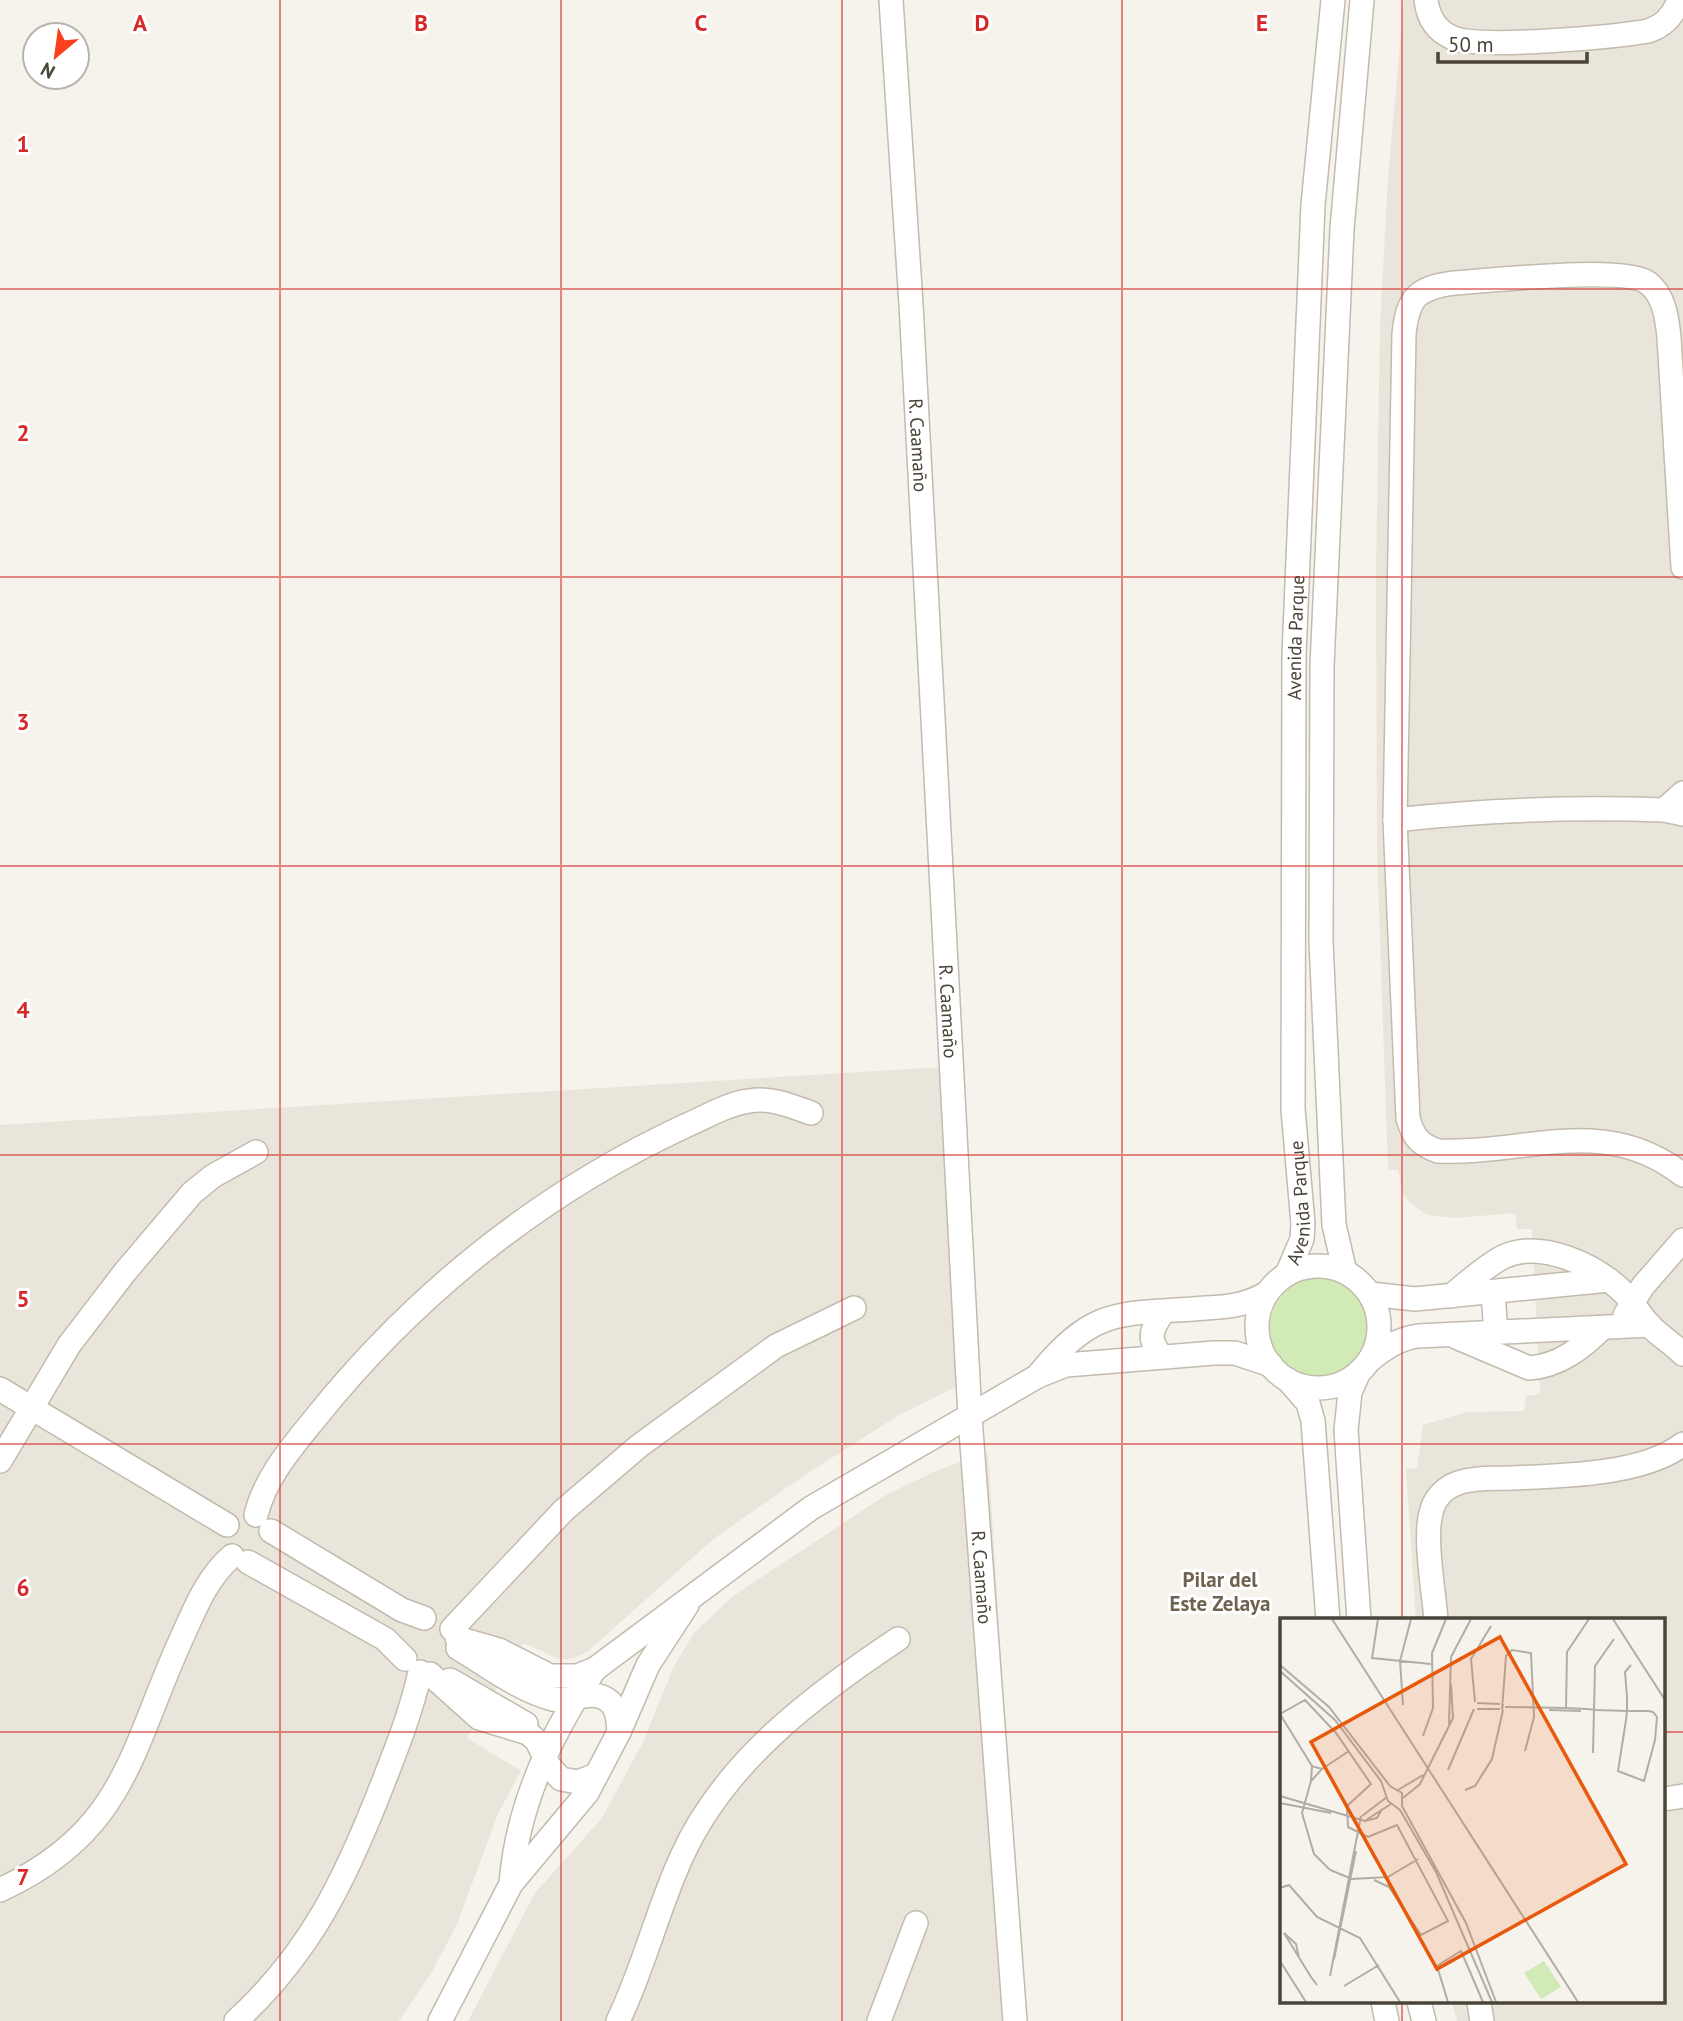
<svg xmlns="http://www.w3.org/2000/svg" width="1683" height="2021" viewBox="0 0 1683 2021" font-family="'PT Sans',sans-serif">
  <rect width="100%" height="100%" fill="#f6f3ec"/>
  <!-- residential -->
  <g fill="#eae5da">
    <path d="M1404 0H1683V2021H1457L1452 2002H1664V1620H1416L1406 1469 1417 1468 1423 1425 1467 1412 1524 1411 1526 1396 1540 1394 1532 1229H1517L1515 1213 1456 1218 1427 1215 1410 1203 1403 1194 1398 1170H1388L1377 851 1376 573 1380 325 1388 179Z"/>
    <path d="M942 1067 960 1385 899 1415 805 1475 716 1537 587 1652 573 1658 561 1660 524 1643 467 1738 521 1771 498 1814 457 1924 433 1970 399 2021H0V1125Z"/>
    <path d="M988 1453 1024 2021H468L535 1893 602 1818 643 1742 674 1666 694 1633 733 1596 886 1495 938 1470Z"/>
  </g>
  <!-- green -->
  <circle fill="#d2eab5" cx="1321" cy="1328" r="51"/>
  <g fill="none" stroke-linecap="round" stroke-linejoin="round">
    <!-- minor casing -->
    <g stroke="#c2bbae" stroke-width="26">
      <g id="minor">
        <path id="s1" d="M891 0 911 304 970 1417 1015 2021"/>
        <path d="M1426 0C1428 17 1436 31 1453 38 1481 49 1614 37 1648 31 1664 26 1673 16 1679 0"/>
        <path d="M1683 567 1669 337C1667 318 1664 295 1648 283 1625 265 1489 281 1454 283 1417 288 1408 297 1404 334L1395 820 1408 1118C1413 1137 1420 1145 1438 1151 1526 1155 1604 1113 1683 1175"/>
        <path d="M1683 793 1664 810 1683 814"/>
        <path d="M1395 820C1484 810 1575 807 1664 810"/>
        <circle cx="1318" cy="1327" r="61"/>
        <path d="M1345 1272 1334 1225 1321 942 1322 666 1342 229 1362 0"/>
        <path id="s2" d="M1287 1274 1302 1239 1303 1224 1293 1109 1294 655 1313 205 1333 0"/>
        <path d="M1493 1293 1496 1333"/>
        <path d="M1370 1294 1415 1299 1609 1280"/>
        <path d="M1451 1296C1467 1283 1484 1267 1503 1257 1541 1239 1595 1265 1623 1292 1633 1302 1640 1315 1650 1326 1660 1336 1673 1344 1683 1354"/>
        <path d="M1625 1315 1643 1286 1683 1240"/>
        <path d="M1456 1337 1529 1368C1559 1366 1582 1348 1602 1328"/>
        <path d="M1161 1356C1147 1338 1151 1330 1163 1312"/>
        <path d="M1370 1360C1386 1347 1398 1339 1418 1336L1650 1325"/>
        <path d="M1359 1372 1350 1392 1346 1430 1359 1620"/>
        <path d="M1040 1373C1096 1304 1124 1315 1206 1308 1228 1307 1247 1305 1267 1293"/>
        <path d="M1288 1380 1308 1403 1313 1421 1328 1620"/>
        <path d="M0 1389 227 1525"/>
        <path d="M0 1461 69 1345 125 1272 192 1193 213 1176 256 1152"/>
        <path d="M256 1515C265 1477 293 1446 317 1416 416 1293 541 1193 685 1126 706 1117 727 1104 749 1101 771 1097 791 1106 811 1113"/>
        <path d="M271 1531 402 1610 424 1618"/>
        <path d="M248 1562 385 1639 405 1659"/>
        <path d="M1436 1620C1434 1593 1424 1538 1431 1513 1434 1499 1444 1488 1458 1483 1475 1477 1494 1479 1512 1478 1560 1476 1644 1475 1683 1444"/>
        <path d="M452 1629 564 1510 639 1446 776 1346 854 1308"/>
        <path d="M457 1638 499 1650 550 1676H577L595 1669"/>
        <path d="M458 1648C487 1665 520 1691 553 1699 571 1703 590 1689 606 1699 618 1706 618 1720 619 1732"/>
        <path d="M430 1674 479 1718 528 1733 537 1741 549 1766 561 1779 578 1782 596 1775"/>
        <path d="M450 1680 526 1724"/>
        <path d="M1664 1799 1683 1796"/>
        <path d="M511 1884C517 1806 551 1733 595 1669L811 1508 1038 1376 1066 1365 1214 1353H1235L1271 1365"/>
        <path d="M0 1890C128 1831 131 1746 184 1633 197 1604 208 1577 232 1556"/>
        <path d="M1383 2002 1387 2021"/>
        <path d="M1419 2002 1424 2021"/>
        <path d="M1479 2002 1482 2021"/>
        <path d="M236 2021C310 1953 345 1880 381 1788 396 1750 411 1713 420 1672"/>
        <path d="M440 2021 511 1884 587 1793 619 1732 648 1665 687 1605"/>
        <path d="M618 2021C644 1968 657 1910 682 1856 725 1761 814 1695 898 1639"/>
        <path d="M879 2021 916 1923"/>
      </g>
    </g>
    <!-- minor -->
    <use href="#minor" stroke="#fff" stroke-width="23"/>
  </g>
  <!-- grid -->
  <path fill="none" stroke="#d62828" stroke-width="2" stroke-opacity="0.55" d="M280 0V2021M561 0V2021M842 0V2021M1122 0V2021M1402 0V1620M0 289H1683M0 577H1683M0 866H1683M0 1155H1683M0 1444H1683M0 1732H1282M1664 1732H1683M1402 2002V2021"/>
  <g text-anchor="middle" stroke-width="6" stroke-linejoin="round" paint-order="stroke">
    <!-- street labels -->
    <g font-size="19" fill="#4b4439" stroke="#fff">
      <text dy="7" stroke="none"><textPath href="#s1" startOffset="446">R. Caamaño</textPath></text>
      <text dy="7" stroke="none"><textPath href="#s2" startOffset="640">Avenida Parque</textPath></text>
      <text dy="7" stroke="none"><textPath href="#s1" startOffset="1013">R. Caamaño</textPath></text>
      <text dy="7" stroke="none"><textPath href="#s2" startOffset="74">Avenida Parque</textPath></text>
      <text dy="7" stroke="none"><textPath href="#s1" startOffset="1580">R. Caamaño</textPath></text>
    </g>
    <!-- neighbourhood labels -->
    <g font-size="21" font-weight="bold" fill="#6e6250" stroke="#fff">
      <text x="1220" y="1587">Pilar del<tspan x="1220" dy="24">Este Zelaya</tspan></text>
    </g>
  </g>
  <!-- overview -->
  <g transform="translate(1280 1618)">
    <rect width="385" height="385" fill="#f6f3ec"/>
    <path d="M264 343 281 369 261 381 244 355Z" fill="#d2eab5"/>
    <path fill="none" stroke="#b2ada4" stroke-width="2" d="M52 1 298 384M98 1 92 40 151 46M333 1 385 82M0 47 49 89 110 168 122 175V188L186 305 216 384M0 53 55 102 101 163 108 183 120 192 156 254 212 384M195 84 191 41 211 8M197 85 220 86M223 86 222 92 226 38 232 32 251 35 254 99 245 133M123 87 120 43 131 1M225 89 286 90 307 91 316 92 347 93H368L373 94 377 99 375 122 364 163 338 153 346 102 347 93V79L345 54 351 47M286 90 287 34 309 1M197 91H220M269 92 301 93M0 96 25 82 56 115 91 166 67 188 68 209 88 219 117 207 168 303 141 317 109 269M0 96 32 148M169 106 171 39 191 1M143 118 153 90 152 35 166 1M313 135 315 48 334 21M42 151 69 133M168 152 194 91M31 163 32 148 42 151 31 163 22 195 34 236 50 252 72 261 108 259 109 269 94 262M118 172 143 157M185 172 195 168 212 141 223 92M0 178 85 203 97 200 102 191M123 180 140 166 173 100 171 66M0 185 51 195M82 198 107 179M86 202 111 186M108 259 138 241M0 270 9 267 37 299 80 320 120 384M19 340 16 326 4 315 31 359 37 367M54 341 76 233M0 343 26 384M50 358 81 198M64 368 99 347M168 384 157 348 181 333 203 384"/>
    <path fill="#e8590c" fill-opacity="0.15" stroke="#e8590c" stroke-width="3.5" d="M220 19 346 246 157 351 31 124Z"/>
    <rect width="385" height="385" fill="none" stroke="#4b4439" stroke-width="3.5"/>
  </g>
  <g font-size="23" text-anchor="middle" font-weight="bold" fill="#d62828" stroke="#fff" stroke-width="6" stroke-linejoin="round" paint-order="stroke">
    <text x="140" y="31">A</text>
    <text x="421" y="31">B</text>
    <text x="701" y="31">C</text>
    <text x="982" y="31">D</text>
    <text x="1262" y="31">E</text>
    <text x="23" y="152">1</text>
    <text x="23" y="441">2</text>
    <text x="23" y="730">3</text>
    <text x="23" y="1018">4</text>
    <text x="23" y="1307">5</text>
    <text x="23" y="1596">6</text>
    <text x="23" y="1885">7</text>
  </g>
  <!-- north arrow -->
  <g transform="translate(56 56) rotate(209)"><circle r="33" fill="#ffffff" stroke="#b7b4b0" stroke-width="2"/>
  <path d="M0-5L12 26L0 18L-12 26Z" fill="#fc3f1d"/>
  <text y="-10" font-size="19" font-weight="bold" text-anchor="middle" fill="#4b4439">N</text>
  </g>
  <!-- scale -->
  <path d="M1438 52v10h149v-10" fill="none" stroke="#4b4439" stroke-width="3.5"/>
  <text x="1448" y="52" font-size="21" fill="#4b4439" stroke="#ffffff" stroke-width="5" paint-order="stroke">50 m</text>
</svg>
